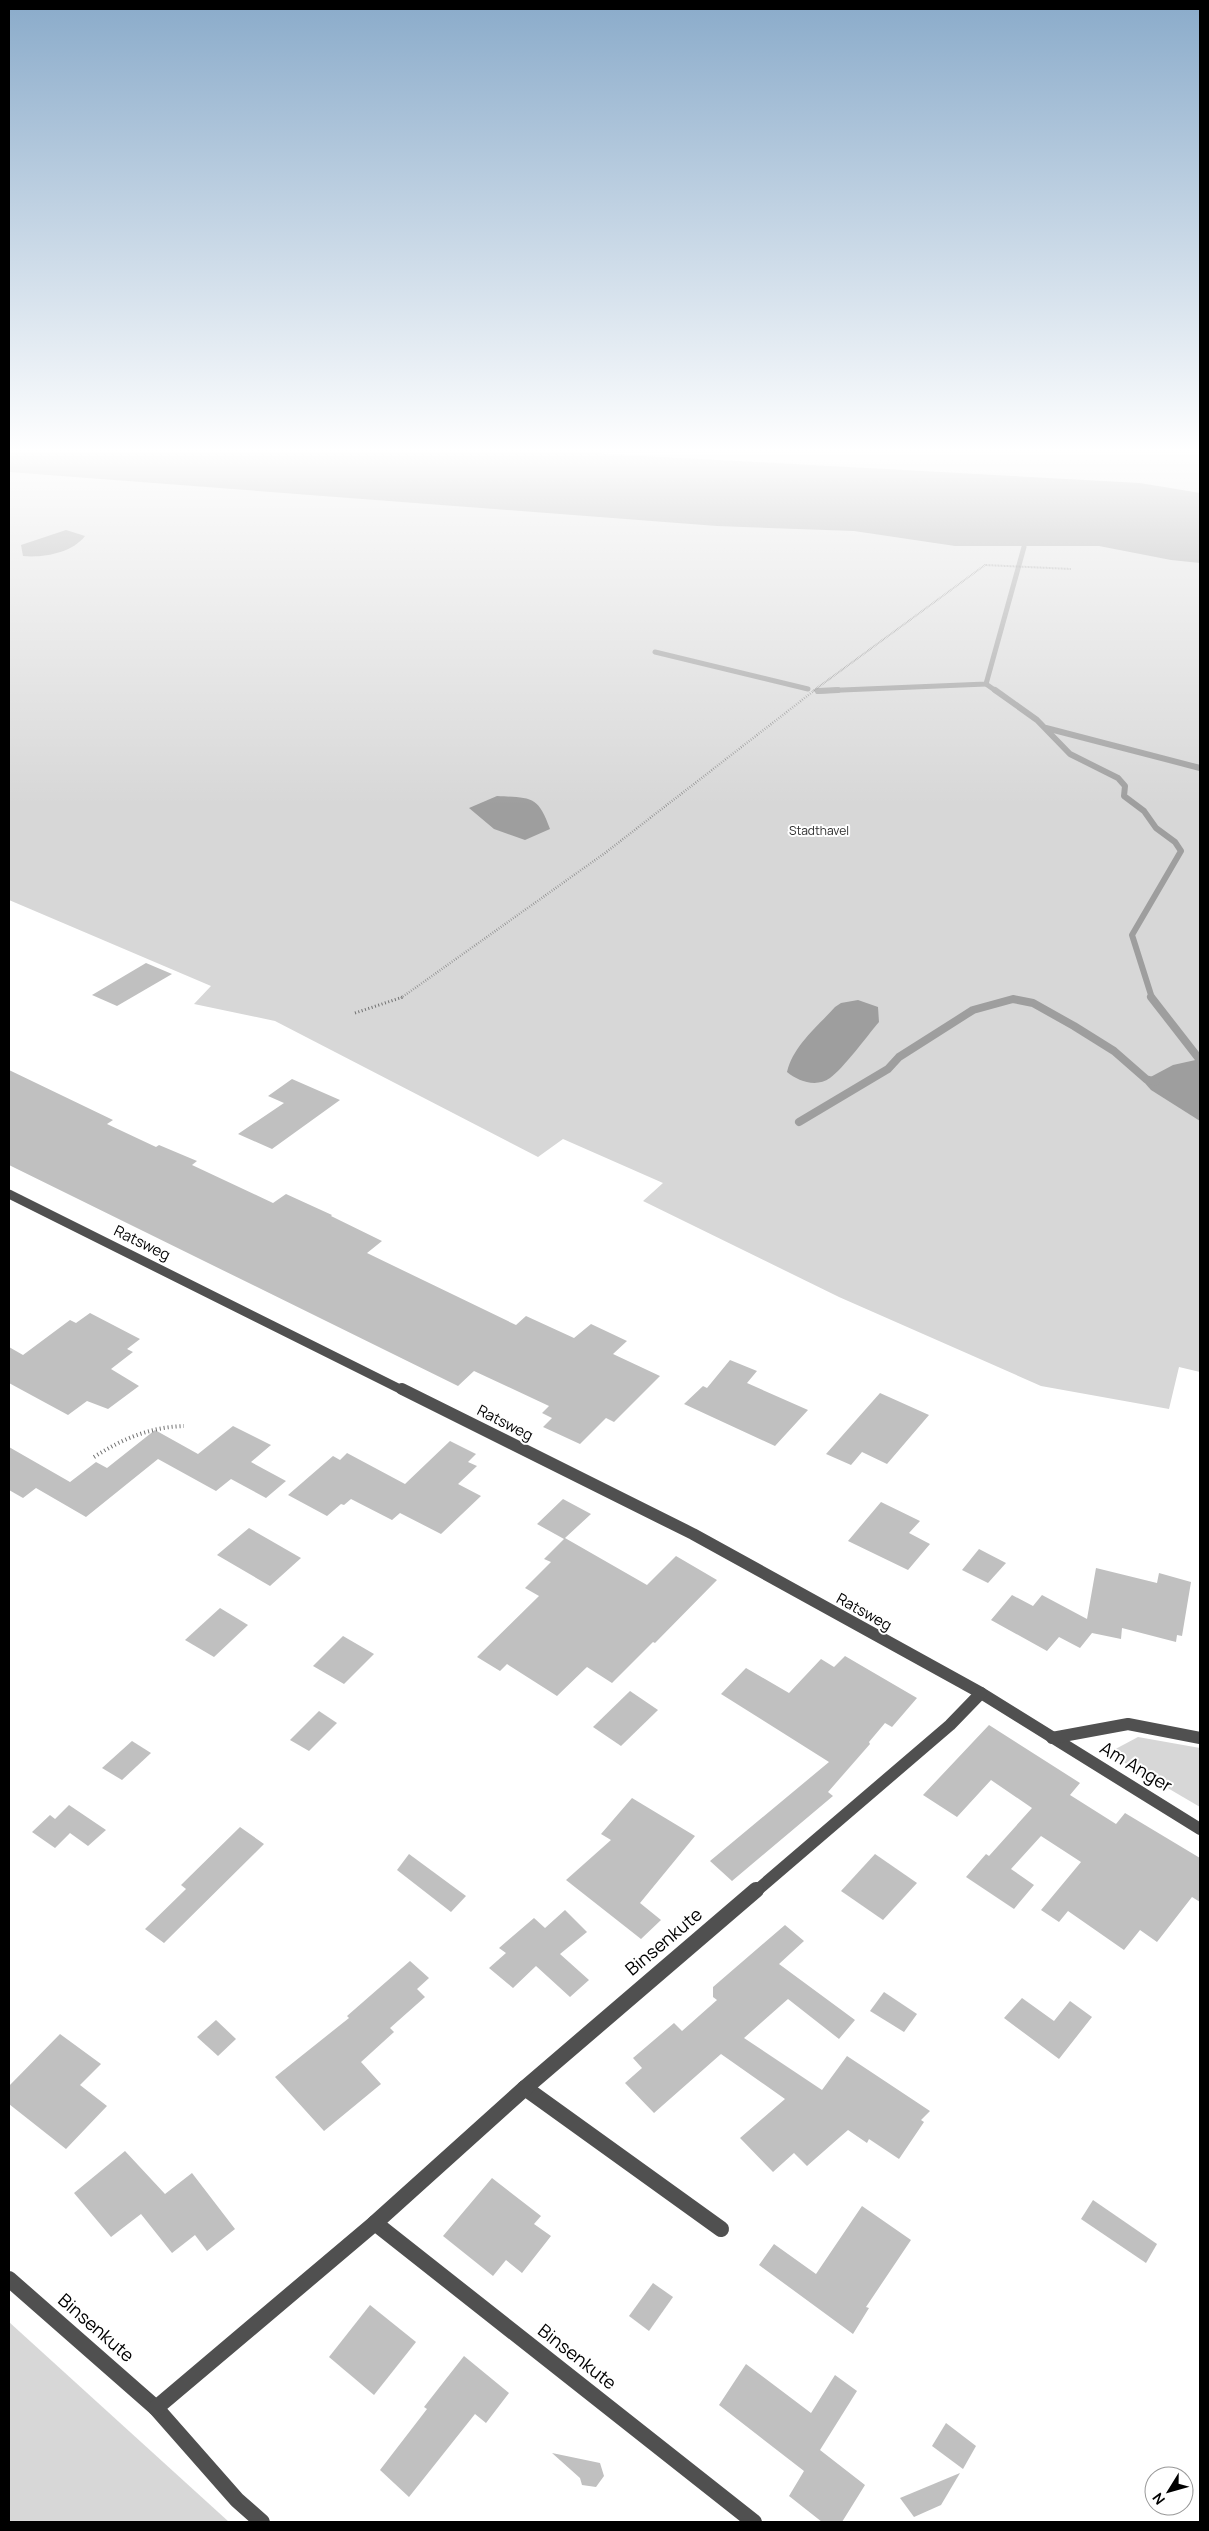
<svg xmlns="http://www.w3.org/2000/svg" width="1209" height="2531" viewBox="0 0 1209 2531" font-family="Manrope,sans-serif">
  <rect width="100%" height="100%" fill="#fff"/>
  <!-- green -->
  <g fill="#d7d7d7">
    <path d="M9 451H1200V1372L1179 1367 1169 1409 1041 1386 839 1297 643 1201 663 1183 563 1139 538 1157 275 1021 194 1004 211 986 9 900Z"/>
    <path d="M1138 1737 1200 1748V1807L1108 1753Z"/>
    <path d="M9 2322 229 2522H9Z"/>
  </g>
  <!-- water -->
  <g fill="#9e9e9e">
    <path d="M9 451H555L1140 483 1200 493V563L1171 560 1099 546H955L854 531 717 526 9 472Z"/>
    <path d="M66 530 85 536C72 553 43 558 23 556L21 545Z"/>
    <path d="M497 796C531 798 538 795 550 829L525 840 494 829 469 808Z"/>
    <path d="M858 1000 878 1007 879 1022C867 1036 843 1069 830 1078 816 1088 798 1081 787 1072 793 1046 817 1027 835 1007L841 1003Z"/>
    <path d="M1200 1059V1121L1151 1090 1143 1081 1173 1065Z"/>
  </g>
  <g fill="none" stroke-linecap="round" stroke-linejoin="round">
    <!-- stream-far2 -->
    <g stroke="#9e9e9e" stroke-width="5">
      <path d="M655 652 808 689"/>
      <path d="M986 684 996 691"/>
      <path d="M818 691 986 684 1024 547"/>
    </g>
    <!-- stream-far1 -->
    <g stroke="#9e9e9e" stroke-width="6">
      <path d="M995 690 1037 720 1070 754 1118 778 1125 786 1124 796 1144 811 1156 828 1175 842 1181 851 1132 935 1152 998"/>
      <path d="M818 691 838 690"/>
      <path d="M1046 728 1200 768"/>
    </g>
    <!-- stream -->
    <g stroke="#9e9e9e" stroke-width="8">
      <path d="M1151 997 1200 1060"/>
      <path d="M799 1122 888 1069 899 1057 973 1010 1013 999 1033 1003 1074 1026 1114 1051 1146 1079 1156 1082"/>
    </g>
  </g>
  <!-- building -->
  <g fill="#c0c0c0">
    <path d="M146 963 172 974 117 1006 92 995Z"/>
    <path d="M9 1070 113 1120 107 1124 156 1147 159 1145 197 1161 192 1165 273 1203 286 1194 332 1215 331 1216 382 1241 367 1253 516 1325 526 1316 574 1338 591 1324 627 1341 613 1354 660 1376 614 1422 606 1418 580 1444 543 1427 552 1418 542 1413 549 1406 474 1371 458 1386 9 1165Z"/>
    <path d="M292 1079 340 1100 272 1149 238 1134 284 1103 268 1096Z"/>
    <path d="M90 1313 140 1339 127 1349 133 1352 111 1369 139 1386 108 1409 87 1401 68 1415 9 1383V1347L23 1355 70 1320 76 1323Z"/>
    <path d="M730 1360 757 1371 747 1383 808 1410 775 1446 684 1404 703 1386 707 1388Z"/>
    <path d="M880 1393 929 1415 887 1464 862 1452 851 1465 826 1454Z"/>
    <path d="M233 1426 271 1445 251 1462 286 1481 266 1498 231 1479 216 1491 158 1459 86 1517 36 1488 23 1498 9 1490V1447L70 1482 96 1462 107 1468 155 1430 198 1454Z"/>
    <path d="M450 1441 476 1454 468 1462 477 1466 458 1484 481 1496 441 1534 400 1513 392 1520 351 1499 344 1505 341 1504 327 1516 288 1495 333 1456 340 1460 347 1453 405 1484Z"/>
    <path d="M563 1499 591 1514 565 1538 647 1585 676 1556 717 1580 655 1643 653 1642 612 1683 587 1667 557 1696 507 1664 500 1671 477 1657 539 1596 525 1588 551 1562 544 1559 564 1539 537 1524Z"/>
    <path d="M881 1502 920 1521 909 1533 930 1544 908 1570 848 1541Z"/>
    <path d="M249 1528 301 1558 270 1586 217 1555Z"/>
    <path d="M979 1549 1006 1563 988 1583 962 1570Z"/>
    <path d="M1096 1568 1157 1583 1159 1573 1191 1582 1182 1636 1177 1635 1176 1642 1122 1628 1121 1639 1092 1633 1080 1648 1059 1637 1047 1651 991 1620 1012 1595 1033 1606 1042 1595 1087 1619Z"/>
    <path d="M220 1608 248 1625 214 1657 185 1640Z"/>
    <path d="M343 1636 374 1654 344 1684 313 1666Z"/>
    <path d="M845 1656 917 1698 892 1727 885 1723 869 1742 870 1744 828 1792 833 1796 732 1881 710 1861 829 1762 721 1694 746 1668 789 1693 821 1659 834 1667Z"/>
    <path d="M630 1691 658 1710 621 1746 593 1727Z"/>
    <path d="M319 1711 337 1723 309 1751 290 1740Z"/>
    <path d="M989 1725 1080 1783 1070 1795 1116 1824 1125 1813 1200 1858V1902L1192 1897 1157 1942 1140 1930 1124 1950 1068 1911 1059 1922 1041 1910 1081 1862 1041 1836 1011 1869 1034 1885 1014 1909 966 1877 986 1854 989 1856 1032 1808 991 1780 957 1817 923 1795Z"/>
    <path d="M132 1741 151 1753 122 1780 102 1768Z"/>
    <path d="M632 1798 695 1836 640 1903 661 1920 641 1939 566 1880 611 1840 601 1834Z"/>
    <path d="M69 1805 106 1830 88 1846 70 1833 55 1848 32 1832 50 1815 55 1819Z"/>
    <path d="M240 1827 264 1844 164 1943 145 1929 186 1889 181 1885Z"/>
    <path d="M409 1854 466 1896 451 1912 397 1870Z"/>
    <path d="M875 1854 917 1883 883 1920 841 1891Z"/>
    <path d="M565 1910 587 1932 560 1954 589 1980 570 1997 536 1966 513 1988 489 1968 506 1953 499 1948 534 1918 545 1928Z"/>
    <path d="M785 1925 804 1941 779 1964 855 2020 839 2039 788 1999 744 2038 822 2090 847 2056 930 2111 921 2120 924 2122 899 2159 869 2139 867 2143 848 2130 807 2166 794 2153 773 2172 740 2138 785 2099 721 2054 654 2113 625 2083 642 2068 633 2058 674 2023 682 2031 717 2000 713 1997V1987Z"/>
    <path d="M410 1961 429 1978 417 1989 425 1997 390 2028 394 2032 361 2062 381 2084 324 2131 275 2077 349 2018 347 2016Z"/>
    <path d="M884 1992 917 2014 904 2032 870 2011Z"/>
    <path d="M1022 1998 1054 2021 1070 2001 1092 2017 1059 2059 1004 2018Z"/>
    <path d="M216 2020 236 2039 218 2056 197 2037Z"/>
    <path d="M60 2034 101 2064 80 2085 107 2106 66 2149 9 2104V2086Z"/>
    <path d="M125 2151 165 2194 192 2173 235 2229 207 2251 195 2235 172 2253 141 2214 111 2237 74 2193Z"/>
    <path d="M492 2178 541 2216 534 2224 551 2236 522 2273 506 2260 493 2276 443 2236Z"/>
    <path d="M1093 2200 1157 2244 1146 2263 1081 2219Z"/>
    <path d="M862 2206 911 2240 866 2307 869 2308 853 2334 759 2265 774 2244 816 2274Z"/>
    <path d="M653 2283 673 2297 649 2331 629 2316Z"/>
    <path d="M370 2305 416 2342 374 2395 329 2357Z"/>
    <path d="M464 2356 509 2393 486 2423 475 2414 409 2497 380 2470 427 2409 424 2407Z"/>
    <path d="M746 2364 811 2413 835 2375 857 2391 820 2450 865 2485 842 2522H822L789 2496 804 2471 719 2405Z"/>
    <path d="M946 2423 976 2446 963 2469 932 2446Z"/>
    <path d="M552 2453 600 2463 604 2476 596 2487 582 2485 580 2478Z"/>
    <path d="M960 2473 941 2505 914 2517 900 2498Z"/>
  </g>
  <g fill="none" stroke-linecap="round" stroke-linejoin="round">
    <!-- path-far3 -->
    <path stroke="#727272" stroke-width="2" stroke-dasharray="0.5 1" stroke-linecap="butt" d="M813 691 985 565 1071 569"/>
    <!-- path-far2 -->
    <path stroke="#727272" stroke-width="2.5" stroke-dasharray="0.5 2" stroke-linecap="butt" d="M401 998 605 853 815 690"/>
    <!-- path-far1 -->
    <path stroke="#727272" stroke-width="3" stroke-dasharray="1 2.5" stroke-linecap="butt" d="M355 1013 403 997"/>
    <!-- path -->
    <path stroke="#727272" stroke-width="4" stroke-dasharray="1 3" stroke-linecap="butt" d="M94 1457C122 1439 150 1427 184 1426"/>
    <!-- service -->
    <g stroke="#505050" stroke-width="16">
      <path d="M525 2088 721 2229"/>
      <path d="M375 2223 754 2522"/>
    </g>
    <!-- minor-far2 -->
    <path stroke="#505050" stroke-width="9" d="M9 1194 404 1391"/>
    <!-- minor-far1 -->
    <g stroke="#505050" stroke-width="12">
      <path d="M402 1389 693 1534 981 1693 1200 1829"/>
      <path d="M1052 1738 1128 1724 1200 1738"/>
      <path d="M755 1892 950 1725 981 1693"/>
    </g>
    <!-- minor -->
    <g stroke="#505050" stroke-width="16">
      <path d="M9 2279 156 2408 237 2500 262 2522"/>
      <path d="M156 2408 375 2223 525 2088 756 1890"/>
    </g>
  </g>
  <!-- sky -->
  <linearGradient id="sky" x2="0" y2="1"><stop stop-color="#8aabca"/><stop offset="0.56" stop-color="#fff"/><stop offset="1" stop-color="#fff" stop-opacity="0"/></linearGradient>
  <rect width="1209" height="805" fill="url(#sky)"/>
  <g text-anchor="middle" stroke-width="4" stroke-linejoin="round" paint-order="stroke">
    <!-- far-park labels -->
    <g font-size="12" fill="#2e2e2e" stroke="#fff">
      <text x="819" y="835">Stadthavel</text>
    </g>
    <!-- street labels -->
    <g font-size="15" fill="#000" stroke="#fff">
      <text transform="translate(142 1243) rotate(26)" y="5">Ratsweg</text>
      <text transform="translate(505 1423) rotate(27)" y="5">Ratsweg</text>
      <text transform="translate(864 1612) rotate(29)" y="5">Ratsweg</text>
    </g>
    <!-- near-street labels -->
    <g font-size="18" fill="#000" stroke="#fff">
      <text transform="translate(1136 1767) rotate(31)" y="6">Am Anger</text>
      <text transform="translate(664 1942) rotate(-40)" y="6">Binsenkute</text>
      <text transform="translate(96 2328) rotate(41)" y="6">Binsenkute</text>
      <text transform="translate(577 2357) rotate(38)" y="6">Binsenkute</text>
    </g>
  </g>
  <!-- border -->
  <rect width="1209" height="2531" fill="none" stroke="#000000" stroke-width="20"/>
  <!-- north arrow -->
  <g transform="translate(1169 2491) rotate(233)"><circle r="24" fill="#ffffff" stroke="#999999"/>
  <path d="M0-4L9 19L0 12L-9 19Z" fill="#000000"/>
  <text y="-8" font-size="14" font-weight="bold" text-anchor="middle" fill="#000000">N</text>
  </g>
</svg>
